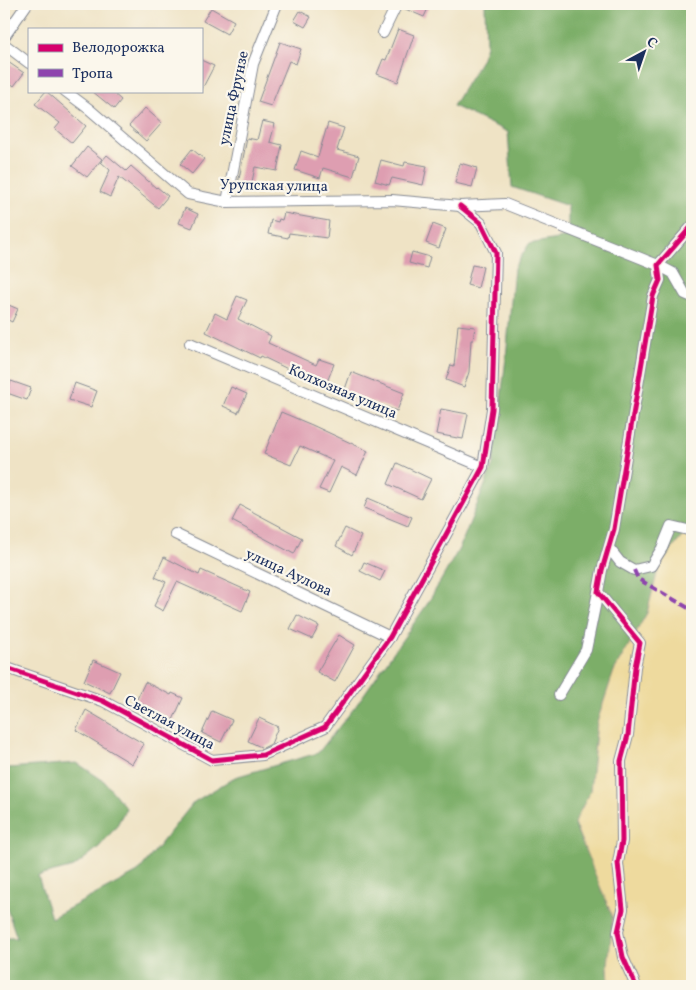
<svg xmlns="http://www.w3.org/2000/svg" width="696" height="990" viewBox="0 0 696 990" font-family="Vollkorn,serif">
  <rect width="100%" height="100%" fill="#fbf7ec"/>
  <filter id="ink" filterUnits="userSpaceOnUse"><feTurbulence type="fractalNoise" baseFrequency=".02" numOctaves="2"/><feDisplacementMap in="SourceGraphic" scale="10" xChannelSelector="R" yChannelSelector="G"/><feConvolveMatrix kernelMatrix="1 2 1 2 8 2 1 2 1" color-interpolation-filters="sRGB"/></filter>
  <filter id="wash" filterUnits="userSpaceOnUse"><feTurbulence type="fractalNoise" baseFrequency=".0096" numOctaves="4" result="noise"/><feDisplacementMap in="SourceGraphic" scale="20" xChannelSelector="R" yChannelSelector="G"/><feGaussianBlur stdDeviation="1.12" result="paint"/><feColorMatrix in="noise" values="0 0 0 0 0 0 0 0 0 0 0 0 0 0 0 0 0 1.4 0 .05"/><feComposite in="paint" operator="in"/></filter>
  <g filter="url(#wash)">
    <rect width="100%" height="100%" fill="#efe3c5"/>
    <!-- forest -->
    <path fill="#7cae68" stroke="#4c6e63" d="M485 4H692V524L659 566 647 613 614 671 597 722 590 792 574 825 593 866 613 918 608 965 609 986H4V938H17L4 900V774L8 768 77 763 104 781 126 808 116 827 99 847 74 867 38 876 51 918 138 872 194 802 235 777 318 753 355 707 428 603 460 547 493 465 506 358 514 268 529 244 568 237V206L512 187 508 132 453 106 481 60 486 46Z"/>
    <!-- sand -->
    <path fill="#eeda9e" stroke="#84847e" d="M692 524V976L686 986H609L608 965 613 918 574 823 590 792 597 722 614 671 647 613 659 566Z"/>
    <g id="blocks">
      <!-- building -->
      <g fill="#de9eb1">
        <path d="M404 4H430L424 17 403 8Z"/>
        <path d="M211 8 234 21 227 34 203 21Z"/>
        <path d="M300 11 311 17 305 27 294 21Z"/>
        <path d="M398 29 414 35 398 82 377 74 383 59 386 60Z"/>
        <path d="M280 42 301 49 296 64 289 61 271 106 258 102Z"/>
        <path d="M201 60 214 66 201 91Z"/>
        <path d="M8 62 24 73 14 86 4 78V68Z"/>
        <path d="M46 91 86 126 72 143 55 129 60 123 35 104Z"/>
        <path d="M92 91H111L121 100 114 109Z"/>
        <path d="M145 108 162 123 146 141 129 126Z"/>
        <path d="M262 121 275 124 270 142 282 145 277 171 255 167 251 187 238 184 247 138 257 140Z"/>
        <path d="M328 123 344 128 337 150 359 156 353 177 323 168 320 178 295 170 301 151 318 157Z"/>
        <path d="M87 147 102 159 87 177 72 166Z"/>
        <path d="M192 149 204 159 192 174 180 164Z"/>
        <path d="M107 155 126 171 131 166 156 188 157 187 168 196 158 208 119 177 110 197 100 192 110 170 101 162Z"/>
        <path d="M381 160 404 166 405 162 427 166 423 185 392 178 389 185 375 181Z"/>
        <path d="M460 163 477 168 472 187 455 183Z"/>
        <path d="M185 208 198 214 192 228 179 223Z"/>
        <path d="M284 213 329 221 327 238 289 233 288 238 268 234 271 220 278 222 279 219 282 220Z"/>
        <path d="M433 224 446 229 439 248 426 243Z"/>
        <path d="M412 252 430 257 427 268 409 263Z"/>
        <path d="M472 265 483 267 478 288 467 285Z"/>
        <path d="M237 296 247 300 238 319 271 336 268 343 316 365 319 359 334 364 327 382 296 373 261 356 260 358 206 332 215 313 227 319Z"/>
        <path d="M4 303 18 309 12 322 4 318Z"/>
        <path d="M458 325 475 327 473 340H471L469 372 464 387 446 380 451 365 454 366Z"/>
        <path d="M351 372 404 393 397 411 344 392Z"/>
        <path d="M11 381 31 388 27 400 7 393Z"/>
        <path d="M75 383 97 391 91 407 69 400Z"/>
        <path d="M231 387 247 394 238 413 223 406Z"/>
        <path d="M441 409 468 414 463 439 436 434Z"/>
        <path d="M281 412 312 425 368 451 357 475 341 467 329 493 319 489 333 461 300 446 291 465 264 454Z"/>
        <path d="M397 463 431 479 421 499 388 484Z"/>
        <path d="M368 498 412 517 408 526 364 508Z"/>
        <path d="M240 505 302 538 294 554 232 521Z"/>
        <path d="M345 528 361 536 352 555 336 546Z"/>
        <path d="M164 557 199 575 201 570 250 592 242 611 177 582 163 611 154 606 166 582 155 577Z"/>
        <path d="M364 562 385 571 380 581 360 571Z"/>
        <path d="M297 615 319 626 312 639 290 629Z"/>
        <path d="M339 635 355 645 335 682 317 672Z"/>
        <path d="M93 660 120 672 110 693 84 681Z"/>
        <path d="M145 682 171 695 172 693 183 698 173 720 136 701Z"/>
        <path d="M86 710 144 744 132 764 76 730Z"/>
        <path d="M212 711 232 720 221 742 202 733Z"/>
        <path d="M259 718 278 727 271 744 263 748 248 741Z"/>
      </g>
    </g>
  </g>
  <g filter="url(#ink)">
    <use href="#blocks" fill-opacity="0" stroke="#858992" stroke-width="1"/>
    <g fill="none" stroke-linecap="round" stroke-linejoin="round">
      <!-- minor casing -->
      <g stroke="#858992" stroke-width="12">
        <g id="minor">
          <path d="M383 33 397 4"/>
          <path d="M4 37 27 4"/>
          <path d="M4 44 29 63"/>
          <path d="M65 91 89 109 188 194 227 202 392 200 460 206 505 204 658 265 673 273 685 294 692 297"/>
          <path d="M227 202 253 64 277 4"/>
          <path d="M190 343 483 467"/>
          <path d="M175 534 390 637"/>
          <path d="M609 548 620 562 634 570 651 566 662 548 671 526 692 531"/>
          <path d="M4 667 103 701 212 760 263 755 325 727 390 637 483 467 492 409 496 253 481 223 460 206"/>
          <path d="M559 695 586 650 598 592"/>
          <path d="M636 986 623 957 618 932 623 909 618 863 622 841 621 761 628 735 635 667 640 643 598 592 602 570 614 529 653 296 660 280 658 265 692 226"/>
        </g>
      </g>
      <!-- minor -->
      <use href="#minor" stroke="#fff" stroke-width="10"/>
      <!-- quiet -->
      <path stroke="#8e44ad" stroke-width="4" stroke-dasharray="8 4" stroke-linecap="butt" d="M634 570 638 579 692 610"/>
      <!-- cycleway casing -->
      <g stroke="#fbf7ec" stroke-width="8">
        <g id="cycleway">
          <path d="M4 667 103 701 212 760 263 755 325 727 390 637 483 467 492 409 496 253 481 223 460 206"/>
          <path d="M636 986 623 957 618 932 623 909 618 863 622 841 621 761 628 735 635 667 640 643 598 592 602 570 614 529 653 296 660 280 658 265 692 226"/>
        </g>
      </g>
      <!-- cycleway -->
      <use href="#cycleway" stroke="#d6006c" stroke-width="5"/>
    </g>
  </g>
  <g text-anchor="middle" stroke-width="4.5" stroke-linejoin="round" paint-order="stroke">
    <!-- street labels -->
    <g font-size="15" fill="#1b2f5e" stroke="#fbf7ec">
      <text transform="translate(233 98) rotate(-78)" y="5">улица Фрунзе</text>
      <text transform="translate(274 185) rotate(1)" y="5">Урупская улица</text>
      <text transform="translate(343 391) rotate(23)" y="5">Колхозная улица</text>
      <text transform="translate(289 572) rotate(25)" y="5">улица Аулова</text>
      <text transform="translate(170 722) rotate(28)" y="5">Светлая улица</text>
    </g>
  </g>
  <!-- margin -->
  <rect width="696" height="990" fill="none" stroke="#fbf7ec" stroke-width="20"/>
  <!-- legend -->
  <rect x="28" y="28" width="175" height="65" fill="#fbf7ec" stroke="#a1a7b3"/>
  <rect x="38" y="44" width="25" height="8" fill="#d6006c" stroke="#a1a7b3"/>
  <text x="72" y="52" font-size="15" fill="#1b2f5e">Велодорожка</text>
  <rect x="38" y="69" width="25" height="8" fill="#8e44ad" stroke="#a1a7b3"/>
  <text x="72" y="78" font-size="15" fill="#1b2f5e">Тропа</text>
  <!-- north arrow -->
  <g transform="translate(644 52) rotate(40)" stroke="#fbf7ec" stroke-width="4" paint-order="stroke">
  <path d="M0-4L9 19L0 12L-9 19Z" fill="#1b2f5e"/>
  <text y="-8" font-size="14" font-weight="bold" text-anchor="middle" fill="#1b2f5e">С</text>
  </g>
</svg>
